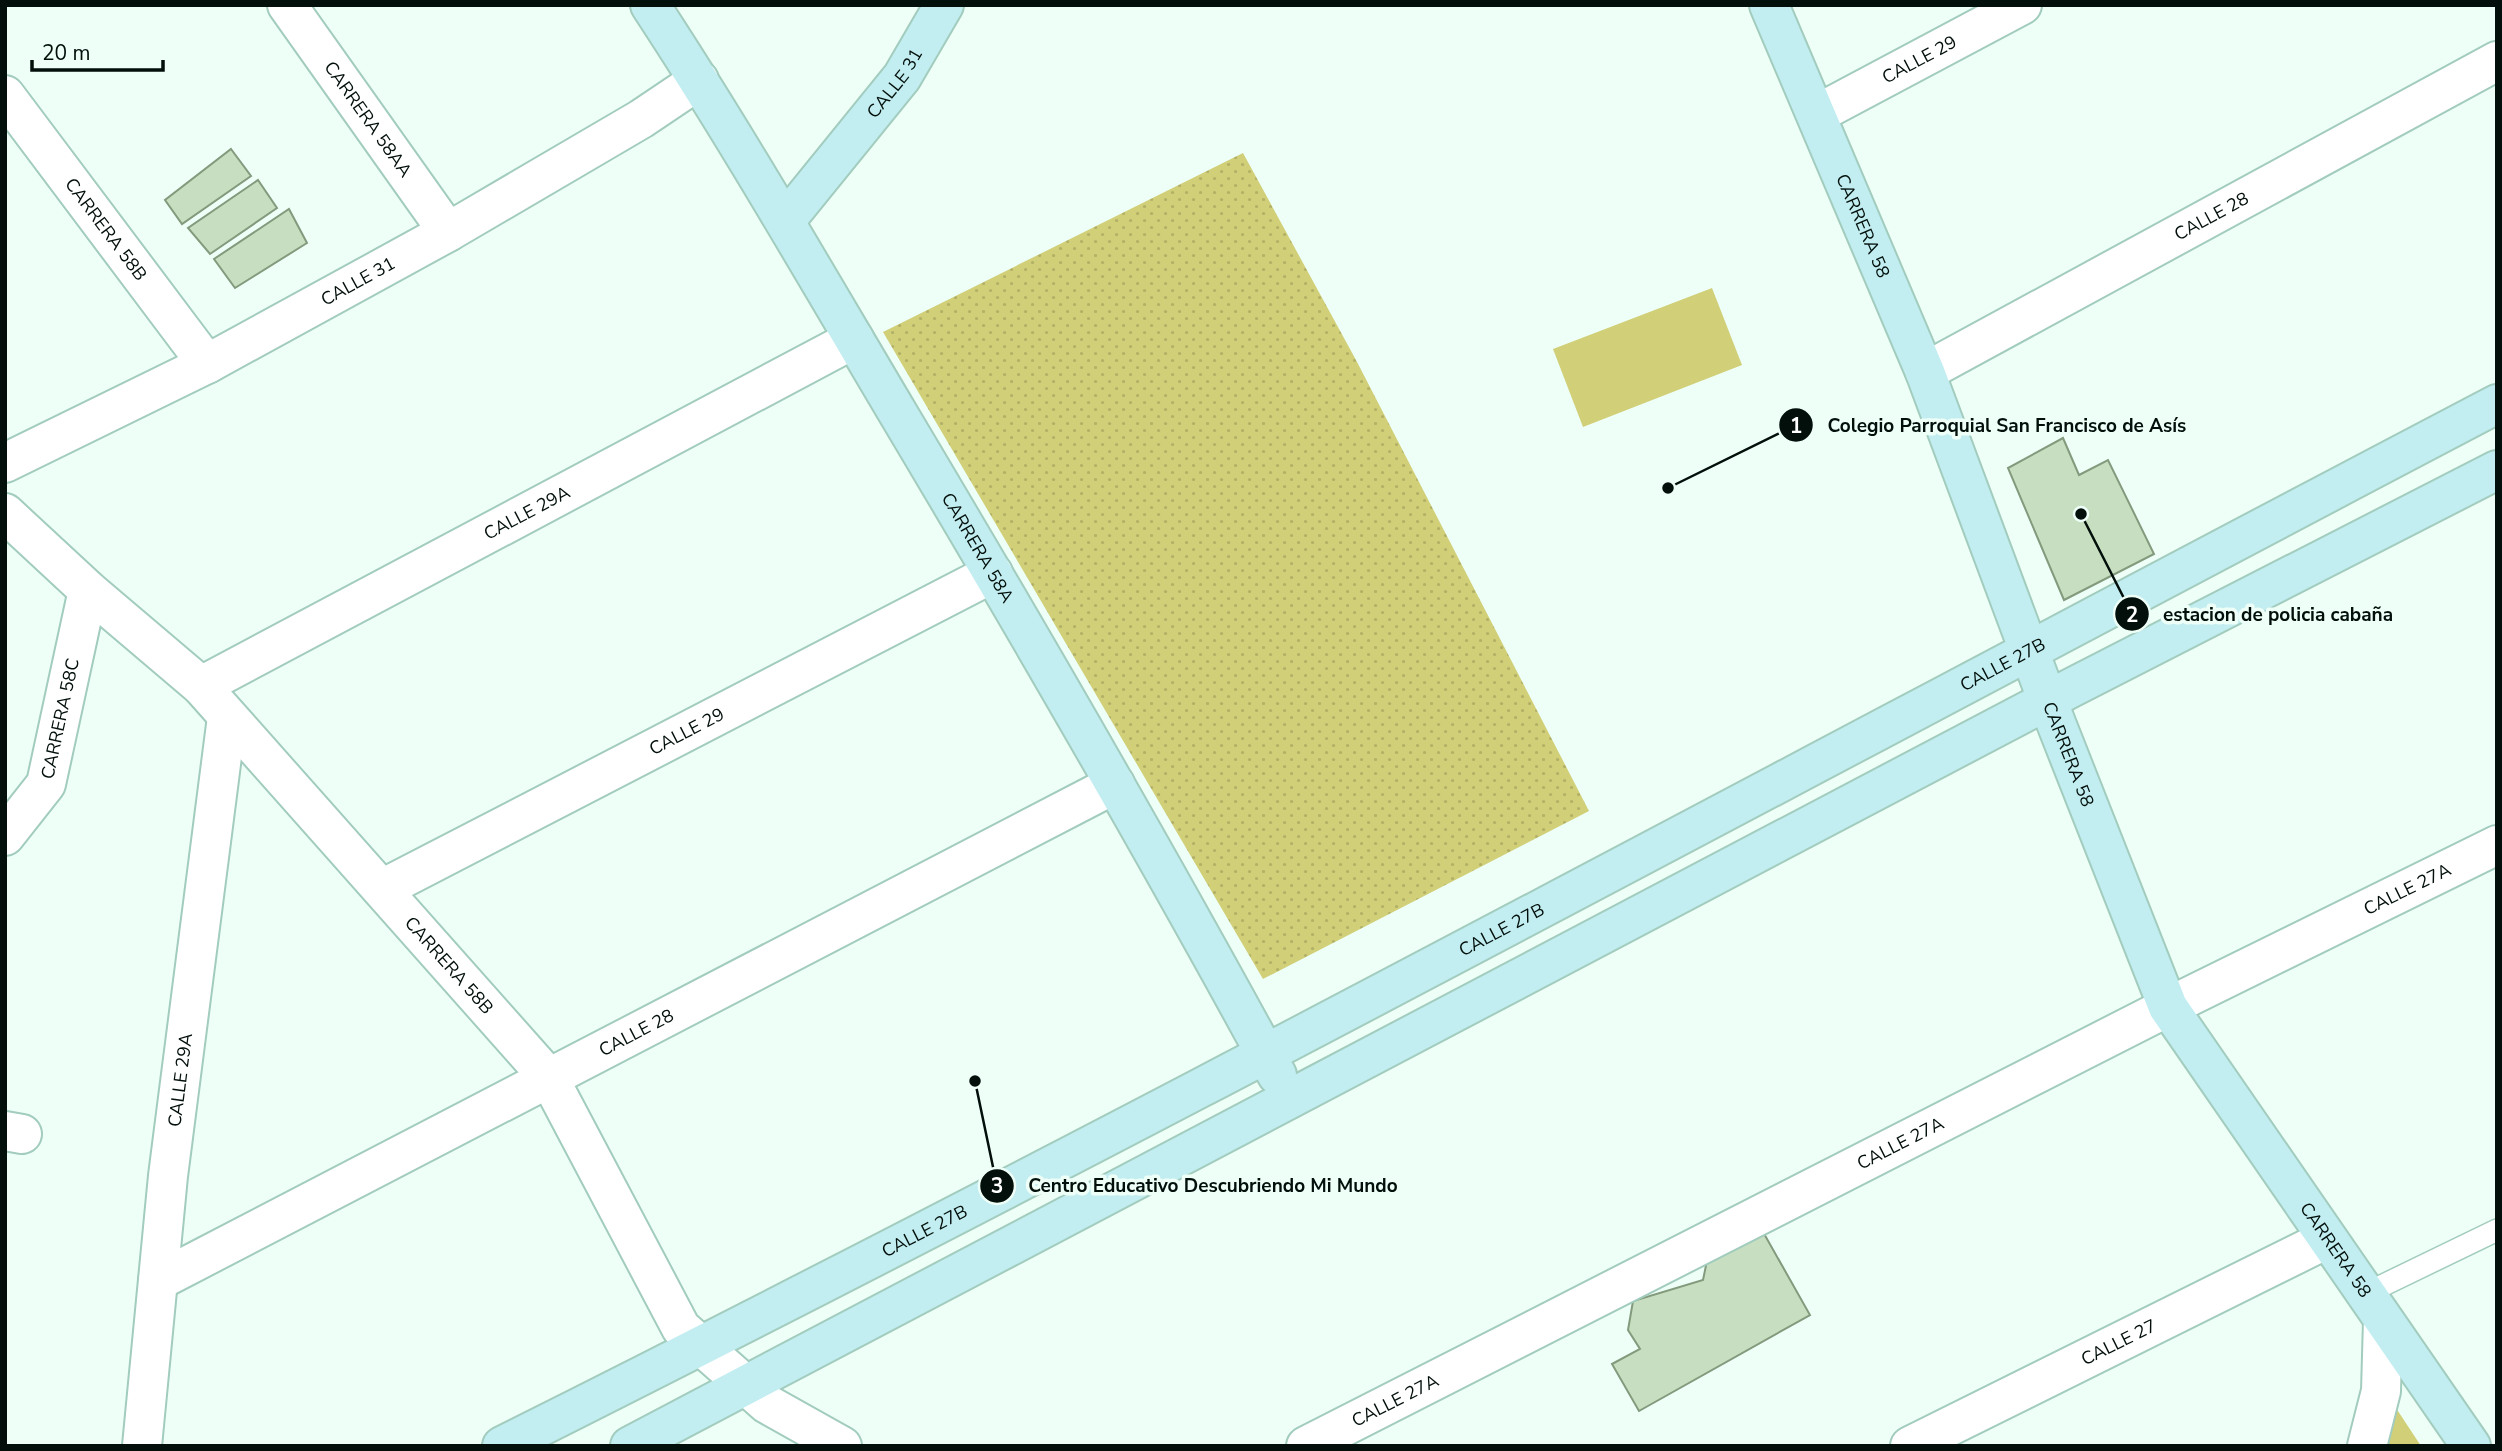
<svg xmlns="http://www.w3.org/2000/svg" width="2502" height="1451" viewBox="0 0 2502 1451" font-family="'Nunito Sans',sans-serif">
  <defs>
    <pattern id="park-dots" width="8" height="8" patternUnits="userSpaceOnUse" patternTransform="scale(1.75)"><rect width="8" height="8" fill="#d1cf78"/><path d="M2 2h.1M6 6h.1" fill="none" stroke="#b2b166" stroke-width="1.8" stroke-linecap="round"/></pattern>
  </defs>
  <rect width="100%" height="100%" fill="#eefff8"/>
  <!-- grass -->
  <g fill="#d1cf78">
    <path d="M1712 288 1742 365 1583 427 1553 349Z"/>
    <path d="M2392 1402 2421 1446H2382Z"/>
  </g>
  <!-- park -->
  <path fill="url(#park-dots)" d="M1243 153 1356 360 1589 811 1263 979 883 332Z"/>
  <!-- building -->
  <g fill="#c7dfc0" stroke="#839a7d" stroke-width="2">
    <path d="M231 149 251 176 182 224 165 200Z"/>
    <path d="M258 180 277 208 210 254 188 228Z"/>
    <path d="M289 209 307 243 235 288 214 259Z"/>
    <path d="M2063 438 2079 475 2108 460 2154 554 2064 600 2008 468Z"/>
    <path d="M1758 1223 1810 1315 1639 1411 1612 1364 1640 1349 1628 1330 1633 1301 1703 1280 1709 1251Z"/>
  </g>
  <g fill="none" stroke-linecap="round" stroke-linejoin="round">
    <!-- lane casing -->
    <g stroke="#a2ccbd" stroke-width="24">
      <path id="lane" d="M2365 1294 2497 1230"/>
    </g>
    <!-- street casing -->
    <g stroke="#a2ccbd" stroke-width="42">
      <g id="street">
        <path id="s1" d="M287 5 448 232"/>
        <path id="s2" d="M5 95 207 364"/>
        <path id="s3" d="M1817 114 2022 5"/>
        <path id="s4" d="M1925 372 2497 61"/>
        <path id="s5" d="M5 463 207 364 448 232 641 119 699 80"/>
        <path id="s6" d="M5 513 88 590 201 686 549 1078 681 1328 767 1404 842 1446"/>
        <path id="s7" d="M201 686 854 339"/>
        <path id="s8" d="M5 836 46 784 88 590"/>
        <path id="s9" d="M382 889 993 573"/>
        <path d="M5 1131 22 1134"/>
        <path id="s10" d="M158 1281 1115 784"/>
        <path id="s11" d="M142 1446 168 1176 227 717"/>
        <path id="s12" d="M1306 1446 2168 1007 2497 845"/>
        <path id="s13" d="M1910 1446 2327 1239"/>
        <path d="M2367 1446 2381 1391 2383 1320"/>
      </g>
    </g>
    <!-- secondary casing -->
    <g stroke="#a2ccbd" stroke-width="42">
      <g id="secondary">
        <path id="s14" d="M650 5C738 139 817 277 899 415 1029 633 1156 852 1277 1075"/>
        <path id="s15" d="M1769 5 1925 372 2056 723 2168 1007 2471 1446"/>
        <path id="s16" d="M786 220 902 77 944 5"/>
        <path id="s17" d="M502 1446C1173 1110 1833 752 2497 404"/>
        <path d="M630 1446 2071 688 2497 470"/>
      </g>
    </g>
    <!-- lane -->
    <use href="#lane" stroke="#fff" stroke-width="21"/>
    <!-- street -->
    <use href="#street" stroke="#fff" stroke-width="38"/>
    <!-- secondary -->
    <use href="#secondary" stroke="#c2edf1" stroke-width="38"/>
  </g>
  <g text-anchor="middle" stroke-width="7" stroke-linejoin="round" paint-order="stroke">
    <!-- street labels -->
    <g font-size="18" fill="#020f0a" stroke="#eefff8">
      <text dy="6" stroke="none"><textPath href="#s3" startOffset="116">CALLE 29</textPath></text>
      <text dy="6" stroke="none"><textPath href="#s16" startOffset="175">CALLE 31</textPath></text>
      <text dy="6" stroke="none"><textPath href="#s1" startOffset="140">CARRERA 58AA</textPath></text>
      <text dy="6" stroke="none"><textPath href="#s4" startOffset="326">CALLE 28</textPath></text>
      <text dy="6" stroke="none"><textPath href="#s15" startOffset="240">CARRERA 58</textPath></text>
      <text dy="6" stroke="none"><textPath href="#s2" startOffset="168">CARRERA 58B</textPath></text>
      <text dy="6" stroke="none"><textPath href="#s5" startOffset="397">CALLE 31</textPath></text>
      <text dy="6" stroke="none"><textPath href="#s7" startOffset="369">CALLE 29A</textPath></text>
      <text dy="6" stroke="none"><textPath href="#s14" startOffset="634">CARRERA 58A</textPath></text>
      <text dy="6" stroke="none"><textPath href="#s17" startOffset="1692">CALLE 27B</textPath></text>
      <text dy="6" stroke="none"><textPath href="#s8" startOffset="133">CARRERA 58C</textPath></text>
      <text dy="6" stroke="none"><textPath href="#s9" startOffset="343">CALLE 29</textPath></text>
      <text dy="6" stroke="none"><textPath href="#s15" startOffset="807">CARRERA 58</textPath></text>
      <text dy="6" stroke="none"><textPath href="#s12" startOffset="1234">CALLE 27A</textPath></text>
      <text dy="6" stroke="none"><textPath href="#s17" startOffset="1125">CALLE 27B</textPath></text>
      <text dy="6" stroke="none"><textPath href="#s6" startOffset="635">CARRERA 58B</textPath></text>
      <text dy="6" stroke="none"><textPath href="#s10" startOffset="539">CALLE 28</textPath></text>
      <text dy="6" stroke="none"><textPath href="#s11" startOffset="368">CALLE 29A</textPath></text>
      <text dy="6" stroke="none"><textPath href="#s12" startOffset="667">CALLE 27A</textPath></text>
      <text dy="6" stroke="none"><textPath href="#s17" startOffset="474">CALLE 27B</textPath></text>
      <text dy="6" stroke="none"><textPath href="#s15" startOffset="1374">CARRERA 58</textPath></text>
      <text dy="6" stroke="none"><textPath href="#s13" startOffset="233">CALLE 27</textPath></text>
      <text dy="6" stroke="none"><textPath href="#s12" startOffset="100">CALLE 27A</textPath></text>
    </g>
  </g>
  <!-- callouts -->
  <path fill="none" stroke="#020f0a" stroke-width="2.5" d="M1668 488L1796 425M2081 514L2132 614M975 1081L997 1186"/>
  <g fill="#020f0a" stroke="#eefff8" stroke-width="2.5">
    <circle cx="1668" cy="488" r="7"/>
    <circle cx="2081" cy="514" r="7"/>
    <circle cx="975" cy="1081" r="7"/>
    <circle cx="1796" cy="425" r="18"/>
    <circle cx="2132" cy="614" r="18"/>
    <circle cx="997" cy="1186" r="18"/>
  </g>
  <g font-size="21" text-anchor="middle" font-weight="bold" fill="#fff">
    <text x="1796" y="433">1</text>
    <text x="2132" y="622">2</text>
    <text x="997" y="1193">3</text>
  </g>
  <g font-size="19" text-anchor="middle" font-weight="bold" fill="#020f0a" stroke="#eefff8" stroke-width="7" stroke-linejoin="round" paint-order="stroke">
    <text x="2007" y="432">Colegio Parroquial San Francisco de Asís</text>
    <text x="2278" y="621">estacion de policia cabaña</text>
    <text x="1213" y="1192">Centro Educativo Descubriendo Mi Mundo</text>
  </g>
  <!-- border -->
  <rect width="2502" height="1451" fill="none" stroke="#020f0a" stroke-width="14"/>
  <!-- scale -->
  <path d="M32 60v10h131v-10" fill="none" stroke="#020f0a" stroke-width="3.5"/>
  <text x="42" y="60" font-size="21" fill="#020f0a" stroke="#eefff8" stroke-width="5" paint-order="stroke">20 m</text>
</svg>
